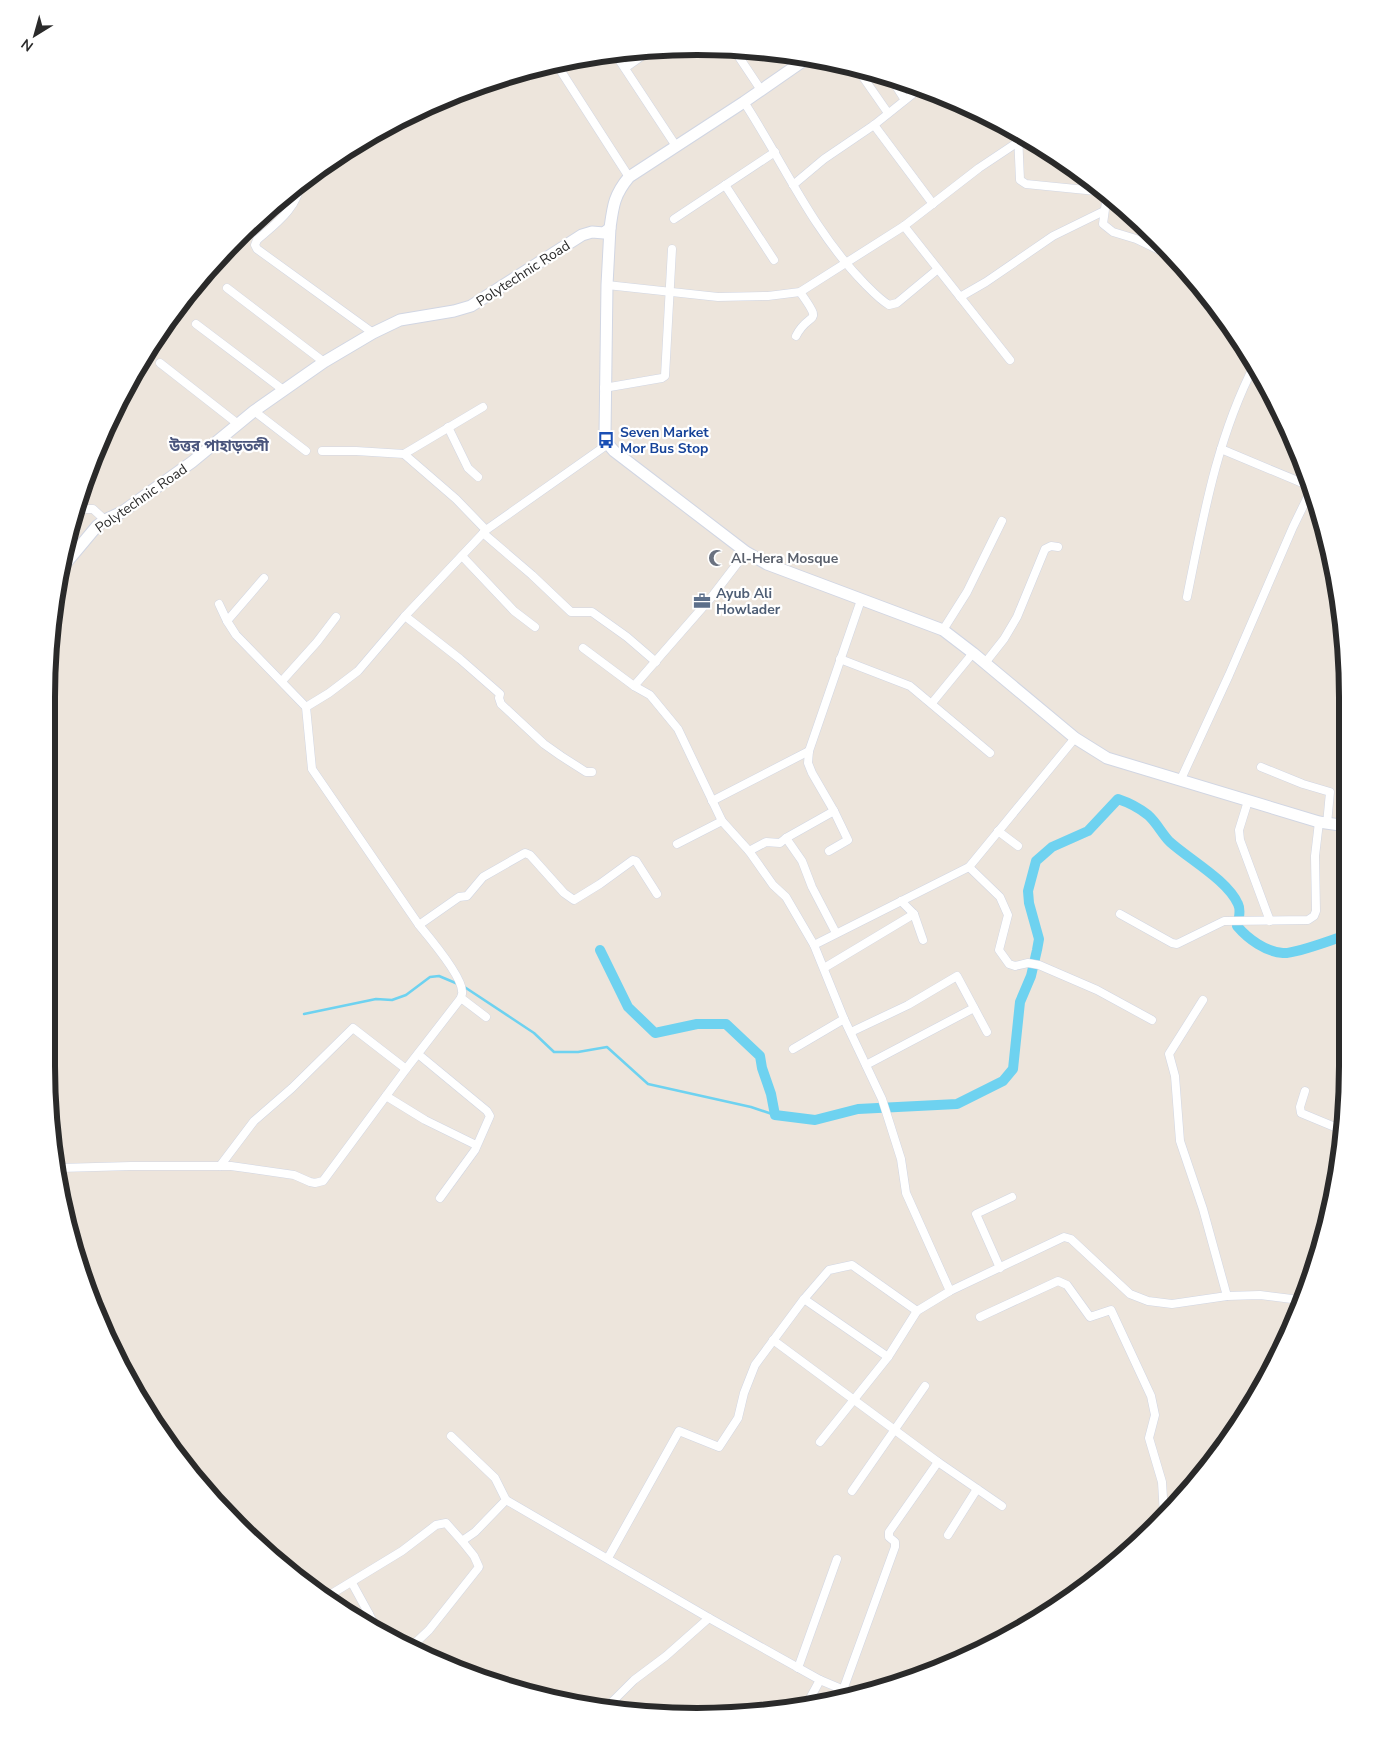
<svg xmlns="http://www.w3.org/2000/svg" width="1394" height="1763" viewBox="0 0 1394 1763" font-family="'Nunito Sans','Noto Sans Bengali',sans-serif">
  <rect width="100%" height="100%" fill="#ede5dc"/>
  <!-- water -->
  <path fill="#6ed2f0" d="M266 213 272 218 182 304 208 268Z"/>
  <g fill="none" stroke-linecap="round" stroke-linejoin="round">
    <!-- stream -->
    <g stroke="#6ed2f0" stroke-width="2.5">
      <path d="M463 986 534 1033 554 1052H578L607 1047 648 1084 751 1107 775 1115"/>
      <path d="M304 1014 376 999 392 1000 406 995 430 977 439 976 458 984"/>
    </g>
    <!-- canal -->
    <path stroke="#6ed2f0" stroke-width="10" d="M600 950 628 1007 655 1033 697 1024H726L760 1056 762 1068 771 1094 775 1115 815 1120 858 1109 957 1104 1003 1081 1013 1069 1020 1002 1031 976 1037 950 1039 939 1029 903 1028 891 1036 861 1052 847 1088 831 1118 799C1130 803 1138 807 1148 815 1157 823 1162 834 1170 842 1190 860 1227 880 1238 904 1241 910 1239 919 1237 926 1248 939 1266 952 1283 953 1296 954 1333 939 1347 935"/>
    <!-- street casing -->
    <g stroke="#d1d6e3" stroke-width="9">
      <g id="street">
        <path d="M733 48 761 90"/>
        <path d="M614 52 676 146"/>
        <path d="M557 65 629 177"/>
        <path d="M856 67 888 113"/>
        <path d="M625 68 649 51"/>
        <path d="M891 78 905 100"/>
        <path d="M744 102C783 162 813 231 864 283 872 291 879 299 889 305L897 303 938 269"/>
        <path d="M874 125 933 204"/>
        <path d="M1018 134 1020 180 1026 184 1106 192"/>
        <path d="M299 182C301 206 273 226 257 240L255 245 257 249 373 333"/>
        <path d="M725 185 774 260"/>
        <path d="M793 185 824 159 874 125 919 89"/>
        <path d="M1107 194 1103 224 1113 232 1136 239 1176 258"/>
        <path d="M674 219 775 152"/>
        <path d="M904 226 1010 360"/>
        <path d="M607 285 718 297 768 296 800 292 904 226 979 168 1018 142"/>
        <path d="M227 288 324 362"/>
        <path d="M960 297 986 282 1053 236 1104 211"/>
        <path d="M196 324 282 389"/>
        <path d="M796 336C809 310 825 327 800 292"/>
        <path d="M160 363 238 424"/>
        <path d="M604 388 662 378 665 376 672 249"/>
        <path d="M254 411 306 451"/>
        <path d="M448 427 468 468 478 477"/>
        <path d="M1221 449 1312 487"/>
        <path d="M322 451H356L404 454 456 499 486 530"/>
        <path d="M404 454 483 407"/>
        <path d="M77 509H93L105 520"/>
        <path d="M483 533 532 575 571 612H592L627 637 656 662"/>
        <path d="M462 556 514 611 535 627"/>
        <path d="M1187 597C1203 518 1217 437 1255 364"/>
        <path d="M219 604 227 621"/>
        <path d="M405 616 460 659 500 694 499 698 501 704 544 744 561 756 586 772H592"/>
        <path d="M943 630 967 592 1002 521"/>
        <path d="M583 648 634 686 650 695 678 729 722 821 749 851"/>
        <path d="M840 659 910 686 990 753"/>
        <path d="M985 663 1004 639 1017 617 1045 549 1051 546 1058 547"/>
        <path d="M282 681 317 642 336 617"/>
        <path d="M634 686 710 599 746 552"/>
        <path d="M932 703 973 653"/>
        <path d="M306 707 329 693 358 671 405 616 486 530 608 444"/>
        <path d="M1261 767 1303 784 1330 792 1327 824"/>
        <path d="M1181 779 1229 675 1293 527 1313 486"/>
        <path d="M712 801 809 751"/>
        <path d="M1248 801 1239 830 1240 840 1270 921"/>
        <path d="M834 811 812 773 808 763 809 751 861 600"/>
        <path d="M998 831 1018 846"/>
        <path d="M786 838 802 861 812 887 836 933"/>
        <path d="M677 844 722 821"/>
        <path d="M829 851 848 840 834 811 786 838 780 843 766 842 749 851 773 885 786 897 814 945 844 1019 882 1099 901 1159 906 1193 950 1291"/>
        <path d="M969 867 1000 897 1008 915 999 950 1009 964 1015 966 1028 963 1039 965 1097 990 1152 1020"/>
        <path d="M901 901 914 914 923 940"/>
        <path d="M1120 914 1172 943 1177 944 1224 921 1308 920 1314 916 1316 911 1315 856 1319 822"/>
        <path d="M419 925 459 897 467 896 483 877 525 853 530 855 564 893 574 900 600 884 633 860 636 861 657 894"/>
        <path d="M814 945 969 867 1075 738"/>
        <path d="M824 968 914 914"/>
        <path d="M461 998 486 1017"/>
        <path d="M1203 1000 1169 1054 1175 1076 1180 1141 1203 1209 1227 1296"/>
        <path d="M851 1032 908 1005 957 976 987 1032"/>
        <path d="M793 1049 844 1019"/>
        <path d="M418 1054 487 1111 490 1116 475 1150 440 1198"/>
        <path d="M866 1065 974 1008"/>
        <path d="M1305 1091 1300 1107 1301 1113 1342 1130"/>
        <path d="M386 1096 425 1120 476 1145"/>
        <path d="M220 1166 254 1121 292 1088 353 1028 406 1069"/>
        <path d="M60 1168 131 1166H231L294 1175 310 1182 315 1183 323 1181 406 1069 461 998C461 996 463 993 462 991 462 976 429 937 419 925L312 769 306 707 236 635 227 621 264 578"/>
        <path d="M1000 1268 976 1214 1012 1197"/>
        <path d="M980 1317 1058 1281 1067 1285 1090 1317 1111 1310 1151 1396 1155 1415 1149 1438 1162 1482 1164 1515"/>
        <path d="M773 1340 938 1462 1002 1506"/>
        <path d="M888 1357 804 1299 829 1270 852 1265 917 1311"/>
        <path d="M820 1442 888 1357 917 1311 950 1291 1064 1237 1071 1239 1130 1294 1148 1301 1172 1304 1227 1296 1260 1295 1292 1299 1302 1302"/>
        <path d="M852 1491 925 1386"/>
        <path d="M506 1500 709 1618 820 1680 808 1702"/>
        <path d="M948 1535 977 1489"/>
        <path d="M608 1558 679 1431 719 1447 738 1418 744 1393 755 1365 804 1299"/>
        <path d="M352 1583 369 1614 358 1619"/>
        <path d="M328 1596 402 1551 436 1525 446 1523 462 1541 475 1532 506 1500 495 1478 451 1436"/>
        <path d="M369 1614 379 1633"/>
        <path d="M412 1646 429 1630 479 1567 474 1556 462 1541"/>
        <path d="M798 1668 837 1559"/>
        <path d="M820 1680 858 1696"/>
        <path d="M843 1690 895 1547V1542L889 1537V1532L938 1462"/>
        <path d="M609 1705 634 1680 666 1656 709 1618"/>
      </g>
    </g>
    <!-- secondary casing -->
    <g stroke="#d1d6e3" stroke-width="13">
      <g id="secondary">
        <path d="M610 228 607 285 605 434 608 444 614 451 746 552 767 564 943 630 973 653 1075 738 1107 758 1319 822 1347 826"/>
        <path d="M66 563 97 526 105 520 122 512 192 462 254 411 324 362 373 333 400 320 454 311 471 306 582 235 592 232 604 233 610 228C613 206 614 195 629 177L744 102 806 59"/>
      </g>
    </g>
    <!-- street -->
    <use href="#street" stroke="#fff" stroke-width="8"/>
    <!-- secondary -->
    <use href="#secondary" stroke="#fff" stroke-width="11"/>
  </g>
  <!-- icons -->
  <defs>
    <g id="bus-bare" transform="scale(1.35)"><path d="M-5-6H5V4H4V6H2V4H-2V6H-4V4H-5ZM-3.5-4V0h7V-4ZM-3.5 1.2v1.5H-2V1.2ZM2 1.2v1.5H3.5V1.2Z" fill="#1a4fb4" stroke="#fff" stroke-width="2.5" paint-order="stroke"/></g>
    <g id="mosque-bare" transform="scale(1.35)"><path d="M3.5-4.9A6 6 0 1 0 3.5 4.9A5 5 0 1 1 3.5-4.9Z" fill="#6b7280" stroke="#fff" stroke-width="2.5" paint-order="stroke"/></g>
    <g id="office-bare" transform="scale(1.35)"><path d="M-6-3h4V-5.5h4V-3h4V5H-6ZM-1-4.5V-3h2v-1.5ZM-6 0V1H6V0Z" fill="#5c6f8a" stroke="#fff" stroke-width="2.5" paint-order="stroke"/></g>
  </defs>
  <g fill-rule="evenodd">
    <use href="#bus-bare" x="606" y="440"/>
    <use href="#mosque-bare" x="717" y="558"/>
    <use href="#office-bare" x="702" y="601"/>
  </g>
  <g text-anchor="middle" stroke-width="4.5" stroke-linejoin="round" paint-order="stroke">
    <!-- street labels -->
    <g font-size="14" fill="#2a2a2a" stroke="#fff">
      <text transform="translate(523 273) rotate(-33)" y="5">Polytechnic Road</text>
      <text transform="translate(141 498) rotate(-35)" y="5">Polytechnic Road</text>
    </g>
    <!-- transit labels -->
    <g font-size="14" font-weight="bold" fill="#164399" stroke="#fff" text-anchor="start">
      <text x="620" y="437">Seven Market<tspan x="620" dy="16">Mor Bus Stop</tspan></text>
    </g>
    <!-- worship labels -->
    <g font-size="14" font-weight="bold" fill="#5b616d" stroke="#fff" text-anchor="start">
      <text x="731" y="563">Al-Hera Mosque</text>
    </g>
    <!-- service labels -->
    <g font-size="14" font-weight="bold" fill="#4e5e75" stroke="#fff" text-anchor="start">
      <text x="716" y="598">Ayub Ali<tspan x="716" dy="16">Howlader</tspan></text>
    </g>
    <!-- neighbourhood labels -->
    <g font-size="15" font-weight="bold" fill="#4a557c" stroke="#fff">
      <text x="219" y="451">উত্তর পাহাড়তলী</text>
    </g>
  </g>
  <!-- crop -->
  <path d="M0 0H1394V1763H0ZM697 55H697A642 642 0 0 1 1339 697V1066A642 642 0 0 1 697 1708H697A642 642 0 0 1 55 1066V697A642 642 0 0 1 697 55Z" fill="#fff" fill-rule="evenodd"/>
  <path fill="none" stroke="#2a2a2a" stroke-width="6" d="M697 55H697A642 642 0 0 1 1339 697V1066A642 642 0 0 1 697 1708H697A642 642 0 0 1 55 1066V697A642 642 0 0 1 697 55Z"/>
  <!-- north arrow -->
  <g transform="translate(35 35) rotate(217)" stroke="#ffffff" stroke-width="4" paint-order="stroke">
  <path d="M0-4L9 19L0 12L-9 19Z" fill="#2a2a2a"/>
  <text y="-8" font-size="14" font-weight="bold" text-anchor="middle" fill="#2a2a2a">N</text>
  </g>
</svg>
